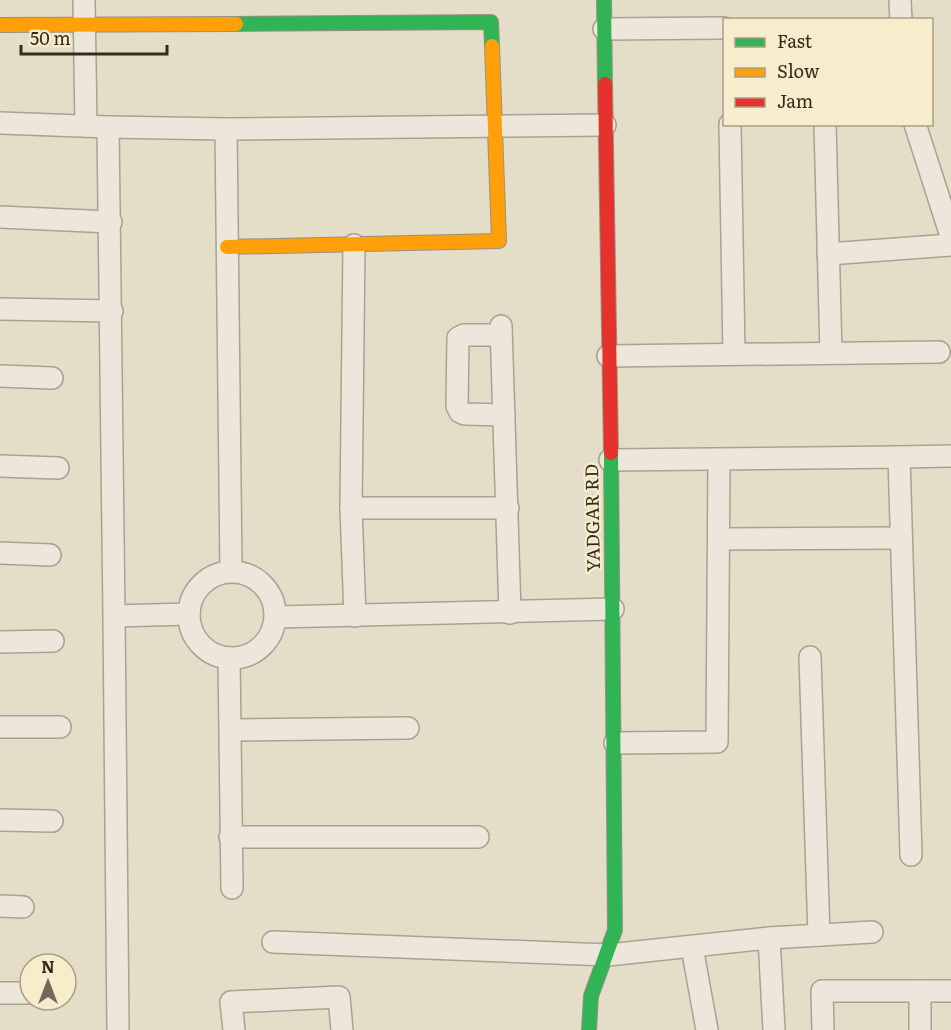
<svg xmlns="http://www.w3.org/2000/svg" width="951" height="1030" viewBox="0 0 951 1030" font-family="Literata,serif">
  <rect width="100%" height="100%" fill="#e4dec8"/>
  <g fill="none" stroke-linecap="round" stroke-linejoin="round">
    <!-- street casing -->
    <g stroke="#a8a292" stroke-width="24">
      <g id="street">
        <path d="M84 0 86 126"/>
        <path d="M900 0 901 20"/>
        <path d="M604 29 724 28"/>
        <path d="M0 123 108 127 114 616"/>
        <path d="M730 124 734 354"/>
        <path d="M825 124 831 353"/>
        <path d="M915 124 951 236"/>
        <path d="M108 127 226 129 605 125"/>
        <path d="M226 129 231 571"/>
        <path d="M0 217 111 222"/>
        <path d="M354 245 351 508 355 616"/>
        <path d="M828 254 951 245"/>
        <path d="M0 309 112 311"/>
        <path d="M501 326 510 613"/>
        <path d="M500 335H464L458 338 457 406 460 412 465 414 504 415"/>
        <path d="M608 356 939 352"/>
        <path d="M0 376 52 378"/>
        <path d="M899 457 951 456"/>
        <path d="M610 460 899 457 911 855"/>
        <path d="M0 466 58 468"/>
        <path d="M351 508H508"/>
        <path d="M719 539 900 538"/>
        <path d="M0 553 50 555"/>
        <circle cx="232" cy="615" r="43"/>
        <path d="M276 617 613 609"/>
        <path d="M0 642 53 641"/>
        <path d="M810 657 819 935"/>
        <path d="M229 658 232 888"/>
        <path d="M0 727H60"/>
        <path d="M231 730 408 728"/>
        <path d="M615 743 717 742 719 460"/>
        <path d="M0 820 52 821"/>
        <path d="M230 837H478"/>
        <path d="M0 906 23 907"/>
        <path d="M769 938 872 932"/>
        <path d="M273 942 608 955 769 938 774 1030"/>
        <path d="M692 947 707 1030"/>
        <path d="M0 993H30"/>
        <path d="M118 1030 114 616 189 614"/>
        <path d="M234 1030 231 1002 339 997 342 1030"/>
        <path d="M823 1030 822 991H920"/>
        <path d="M920 1030V991H951"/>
      </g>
    </g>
    <!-- fast casing -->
    <g stroke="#989182" stroke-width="16">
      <g id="fast">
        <path d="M604 0 605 84"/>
        <path d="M236 24 491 22 492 46"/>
        <path d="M589 1030 591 996 615 930 611 453"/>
      </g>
    </g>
    <!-- slow casing -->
    <g stroke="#989182" stroke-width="16">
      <g id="slow">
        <path d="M0 25 236 24"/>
        <path d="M227 247 499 241 492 46"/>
      </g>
    </g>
    <!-- jam casing -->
    <g stroke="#989182" stroke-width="16">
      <path id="jam" d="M605 84 611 453"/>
    </g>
    <!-- street -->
    <use href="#street" stroke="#ece7da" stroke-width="21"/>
    <!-- fast -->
    <use href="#fast" stroke="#30b455" stroke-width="14"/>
    <!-- slow -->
    <use href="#slow" stroke="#ff9f0a" stroke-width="14"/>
    <!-- jam -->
    <use href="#jam" stroke="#e5322d" stroke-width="14"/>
  </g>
  <g text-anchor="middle" stroke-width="4.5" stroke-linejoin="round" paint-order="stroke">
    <!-- street labels -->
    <g font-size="18" fill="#362a1b" stroke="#f7edcc">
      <text transform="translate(593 518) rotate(-91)" y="6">YADGAR RD</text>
    </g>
  </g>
  <!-- legend -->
  <rect x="723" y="18" width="210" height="108" fill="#f7edcc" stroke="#aa9f85" stroke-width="1.5"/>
  <rect x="735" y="38" width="30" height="9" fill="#30b455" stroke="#aa9f85" stroke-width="1.5"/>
  <text x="777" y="48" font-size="18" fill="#362a1b">Fast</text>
  <rect x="735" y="68" width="30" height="9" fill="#ff9f0a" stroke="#aa9f85" stroke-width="1.5"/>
  <text x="777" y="78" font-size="18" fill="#362a1b">Slow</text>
  <rect x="735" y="98" width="30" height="9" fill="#e5322d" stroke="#aa9f85" stroke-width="1.5"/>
  <text x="777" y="108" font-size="18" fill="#362a1b">Jam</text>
  <!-- north arrow -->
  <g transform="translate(48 982)"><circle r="28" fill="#f7edcc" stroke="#aa9f85" stroke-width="1.5"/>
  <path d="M0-4.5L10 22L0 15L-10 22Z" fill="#736958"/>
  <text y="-9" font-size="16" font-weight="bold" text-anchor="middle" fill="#362a1b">N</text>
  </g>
  <!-- scale -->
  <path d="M21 45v9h146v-9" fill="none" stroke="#362a1b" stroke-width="3"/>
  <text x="30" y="45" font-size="18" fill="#362a1b" stroke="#f7edcc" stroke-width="4.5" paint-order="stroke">50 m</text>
</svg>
